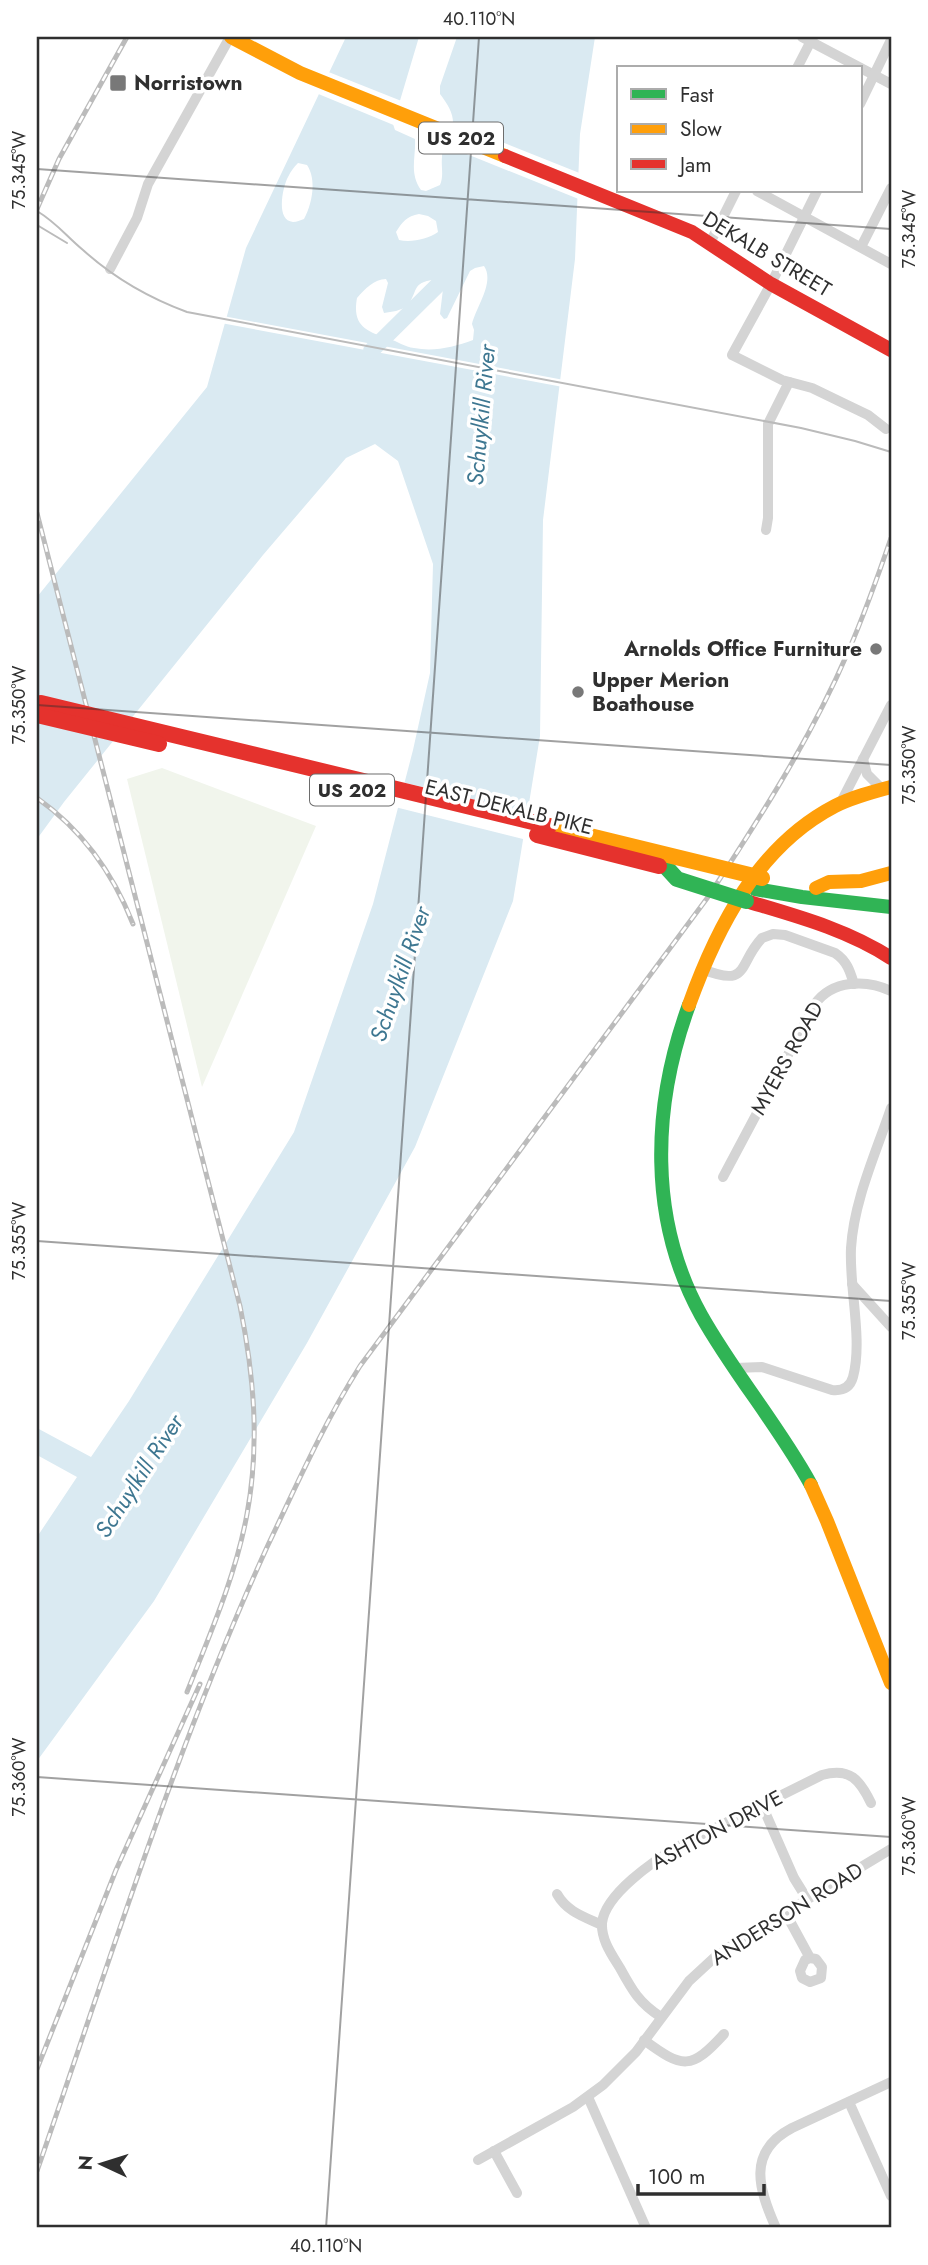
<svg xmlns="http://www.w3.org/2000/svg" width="928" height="2265" viewBox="0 0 928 2265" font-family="Jost,sans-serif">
  <rect width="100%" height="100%" fill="#fff"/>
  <!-- green -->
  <path fill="#f1f5ec" d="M162 768 316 826 202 1087 127 779Z"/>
  <!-- water -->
  <path fill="#daeaf2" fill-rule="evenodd" d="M346 37H419L393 124 395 130 415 139C416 158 409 173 421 190L426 191 440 185C444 175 441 168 442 157 442 151 445 147 448 141 458 121 452 110 440 94V86L457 37H595L580 134 575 259 543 520 540 736 513 901 415 1147 307 1343 154 1601 37 1761V1537L77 1477 37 1455V1428L91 1457 129 1401 294 1132 373 904 413 750 430 673 433 564 398 461 375 444 346 458 263 555 64 802 37 839V597L207 387 246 248ZM298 163 307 165C317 180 312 204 304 219 300 220 297 222 293 222 275 221 283 186 288 177 291 171 294 167 298 163ZM419 214 428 216 436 221 438 232C428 239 411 243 399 240L396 232C402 222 407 216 419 214ZM484 266C495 282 476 307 472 324L474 330 473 340C454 347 434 352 414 348 405 347 397 341 389 339 366 331 352 326 357 298 365 289 374 279 386 279L388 283 382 307 384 313 396 311 407 307C420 288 410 282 440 279L443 289 440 314 444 319 447 318 470 271 475 268Z"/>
  <!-- pier -->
  <g fill="#fff">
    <path d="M326 71 404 102 396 126 316 93Z"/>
    <path d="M449 121 582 174 581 200 442 144Z"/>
    <path d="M223 316 564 380 563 387 221 323Z"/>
    <path d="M402 782 531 814 527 840 395 807Z"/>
  </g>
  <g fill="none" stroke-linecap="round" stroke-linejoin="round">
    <!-- river -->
    <path stroke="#daeaf2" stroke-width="16" d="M371 351 457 266"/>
    <!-- street -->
    <g stroke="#d4d4d4" stroke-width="10">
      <path d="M802 37 891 84"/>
      <path d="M797 68 813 37"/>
      <path d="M860 104 891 40"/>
      <path d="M757 191 891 264"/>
      <path d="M817 191 771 284 732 355 782 380 812 388 843 403 868 415 886 429"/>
      <path d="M710 243 736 191"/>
      <path d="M861 247 891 188"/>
      <path d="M110 269 137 218 148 184 230 37"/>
      <path d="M766 530 768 518V424L789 382"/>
      <path d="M863 759 867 774 882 789"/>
      <path d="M840 804 891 705"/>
      <path d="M702 969C750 988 737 965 762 938L773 934 785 935 835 953C847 961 850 971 854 984"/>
      <path d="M723 1177 815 1004C832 980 866 979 891 991"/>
      <path d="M852 1284 891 1327"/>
      <path d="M735 1368 762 1367 832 1390C842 1391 850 1388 853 1377 863 1340 849 1288 851 1248 854 1200 876 1153 891 1108"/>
      <path d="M762 1805 794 1878 807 1899"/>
      <path d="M557 1894C567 1912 585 1917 602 1925"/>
      <path d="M785 1912 810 1958 816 1959 822 1967 821 1978 810 1982 802 1978 800 1971 805 1960 810 1958"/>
      <path d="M661 2017C639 2003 632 1990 620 1968 612 1955 601 1940 602 1923 605 1894 654 1861 677 1847L822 1775C850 1767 860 1780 871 1803"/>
      <path d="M644 2040C683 2069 691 2070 724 2034"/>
      <path d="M588 2097 646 2228"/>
      <path d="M849 2102 891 2196"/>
      <path d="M494 2151 517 2193"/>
      <path d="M478 2160 573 2107 603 2085 636 2052 689 1981 715 1957 743 1938 891 1849"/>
      <path d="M776 2228C759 2190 746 2152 792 2128L891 2082"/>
    </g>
    <!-- fast -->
    <g stroke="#30b455" stroke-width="14">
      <path d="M755 889 802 897 891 907"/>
      <path d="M689 1005C652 1106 648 1219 701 1315 734 1374 779 1426 811 1485"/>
    </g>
    <!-- slow -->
    <g stroke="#ff9f0a" stroke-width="14">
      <path d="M231 37 300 73 505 156"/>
      <path d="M816 888 829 882 861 881 891 873"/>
      <path d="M689 1005C717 927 758 846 835 806 853 797 872 792 891 787"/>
      <path d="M811 1485 827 1521 891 1683"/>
    </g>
    <!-- jam -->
    <g stroke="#e5322d" stroke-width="14">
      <path d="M505 156 692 232 771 284 891 350"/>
      <path d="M746 901C796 916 846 929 891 958"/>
    </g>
    <!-- tram -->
    <g stroke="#bbb" stroke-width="2">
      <path d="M37 211C57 223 66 236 83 250 114 278 149 298 187 312L801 428 855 441 891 452"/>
      <path d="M37 225 67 243"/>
    </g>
    <!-- rail casing -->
    <g stroke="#bbb" stroke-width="5">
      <g id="rail">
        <path d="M37 209 59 159 127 37"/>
        <path d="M37 513 240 1306C254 1375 260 1444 247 1514 236 1575 210 1634 187 1692"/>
        <path d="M37 798C81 829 113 873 133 924"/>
        <path d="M37 2069 116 1870 200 1684"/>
        <path d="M37 2171C110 1961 175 1748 268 1545 297 1484 324 1423 360 1366L708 897C760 818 811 738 848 652 864 615 878 576 891 538"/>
      </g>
    </g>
    <!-- rail -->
    <use href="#rail" stroke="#fff" stroke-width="2.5" stroke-dasharray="8" stroke-linecap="butt"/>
    <!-- fast-bridge -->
    <path stroke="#30b455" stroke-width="16" d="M666 867 677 879 746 901"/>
    <!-- slow-bridge -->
    <path stroke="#ff9f0a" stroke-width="16" d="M549 826 762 878"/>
    <!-- jam-bridge -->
    <g stroke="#e5322d" stroke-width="16">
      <path d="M41 703 549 826"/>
      <path d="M37 715 159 744"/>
      <path d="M537 835 659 866"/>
    </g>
  </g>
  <!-- ticks -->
  <path fill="none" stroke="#2f2f2f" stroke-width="2" stroke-opacity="0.45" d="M37 169 891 229M37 705 891 765M37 1241 891 1301M37 1777 891 1837M326 2228 479 37"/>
  <!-- markers -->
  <g fill="#787878" stroke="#fff" stroke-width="2.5">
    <rect x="109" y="74" width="18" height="18" rx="3.5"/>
    <circle cx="876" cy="649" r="7"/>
    <circle cx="578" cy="692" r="7"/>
  </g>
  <g text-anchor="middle" stroke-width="7" stroke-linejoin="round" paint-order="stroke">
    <!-- shield labels -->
    <g fill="#fff" stroke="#6d6d6d" stroke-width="2">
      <rect x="419" y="122.5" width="84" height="31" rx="5"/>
      <rect x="310" y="774.5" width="84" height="31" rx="5"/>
    </g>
    <g font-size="19" font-weight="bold" fill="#2f2f2f">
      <text x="461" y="145">US 202</text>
      <text x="352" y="797">US 202</text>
    </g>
    <!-- poi labels -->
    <g font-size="21" font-weight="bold" fill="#2f2f2f" stroke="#fff" text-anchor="start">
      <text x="134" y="90">Norristown</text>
      <text x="862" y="656" text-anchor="end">Arnolds Office Furniture</text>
      <text x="592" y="687">Upper Merion<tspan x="592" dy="24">Boathouse</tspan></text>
    </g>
    <!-- street labels -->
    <g font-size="21" fill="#2f2f2f" stroke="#fff">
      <text transform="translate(767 254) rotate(31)" y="7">DEKALB STREET</text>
      <text transform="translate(509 807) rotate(14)" y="7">EAST DEKALB PIKE</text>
      <text transform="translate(787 1058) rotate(-61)" y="7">MYERS ROAD</text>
      <text transform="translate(717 1830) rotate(-28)" y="7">ASHTON DRIVE</text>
      <text transform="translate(787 1914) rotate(-32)" y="7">ANDERSON ROAD</text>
    </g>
    <!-- water labels -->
    <g font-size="23" font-style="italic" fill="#3e7791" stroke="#fff">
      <text transform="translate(481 415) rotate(-85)" y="8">Schuylkill River</text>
      <text transform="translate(400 974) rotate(-71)" y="8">Schuylkill River</text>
      <text transform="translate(139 1476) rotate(-57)" y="8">Schuylkill River</text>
    </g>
  </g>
  <!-- border -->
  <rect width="928" height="2265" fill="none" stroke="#ffffff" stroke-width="77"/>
  <!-- legend -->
  <rect x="617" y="66" width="245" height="126" fill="#ffffff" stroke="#acacac" stroke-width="2"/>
  <rect x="631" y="89" width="35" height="10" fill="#30b455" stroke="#acacac" stroke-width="2"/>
  <text x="680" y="102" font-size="21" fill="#2f2f2f">Fast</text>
  <rect x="631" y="124" width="35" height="10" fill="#ff9f0a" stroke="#acacac" stroke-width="2"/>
  <text x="680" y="136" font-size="21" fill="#2f2f2f">Slow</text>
  <rect x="631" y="159" width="35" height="10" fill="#e5322d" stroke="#acacac" stroke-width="2"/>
  <text x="680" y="172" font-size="21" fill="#2f2f2f">Jam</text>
  <!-- north arrow -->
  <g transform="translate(102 2164) rotate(274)" stroke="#ffffff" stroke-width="5" paint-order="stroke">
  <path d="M0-5L12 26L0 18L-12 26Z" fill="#2f2f2f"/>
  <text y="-10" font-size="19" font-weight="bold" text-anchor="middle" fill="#2f2f2f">N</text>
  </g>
  <!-- scale -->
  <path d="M638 2184v10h126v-10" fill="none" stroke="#2f2f2f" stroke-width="3.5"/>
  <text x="648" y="2184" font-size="21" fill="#2f2f2f" stroke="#ffffff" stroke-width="5" paint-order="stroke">100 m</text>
  <rect x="38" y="38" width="852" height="2188" fill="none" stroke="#2f2f2f" stroke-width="2.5"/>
  <g font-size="18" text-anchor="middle" fill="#2f2f2f">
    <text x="479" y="25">40.110°N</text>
    <text transform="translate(19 170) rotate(-90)" y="6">75.345°W</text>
    <text transform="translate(909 229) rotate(-90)" y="6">75.345°W</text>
    <text transform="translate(19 705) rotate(-90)" y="6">75.350°W</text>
    <text transform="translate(909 765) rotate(-90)" y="6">75.350°W</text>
    <text transform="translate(19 1241) rotate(-90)" y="6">75.355°W</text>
    <text transform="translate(909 1301) rotate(-90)" y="6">75.355°W</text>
    <text transform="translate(19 1777) rotate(-90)" y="6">75.360°W</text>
    <text transform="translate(909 1836) rotate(-90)" y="6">75.360°W</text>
    <text x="326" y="2252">40.110°N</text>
  </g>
</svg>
